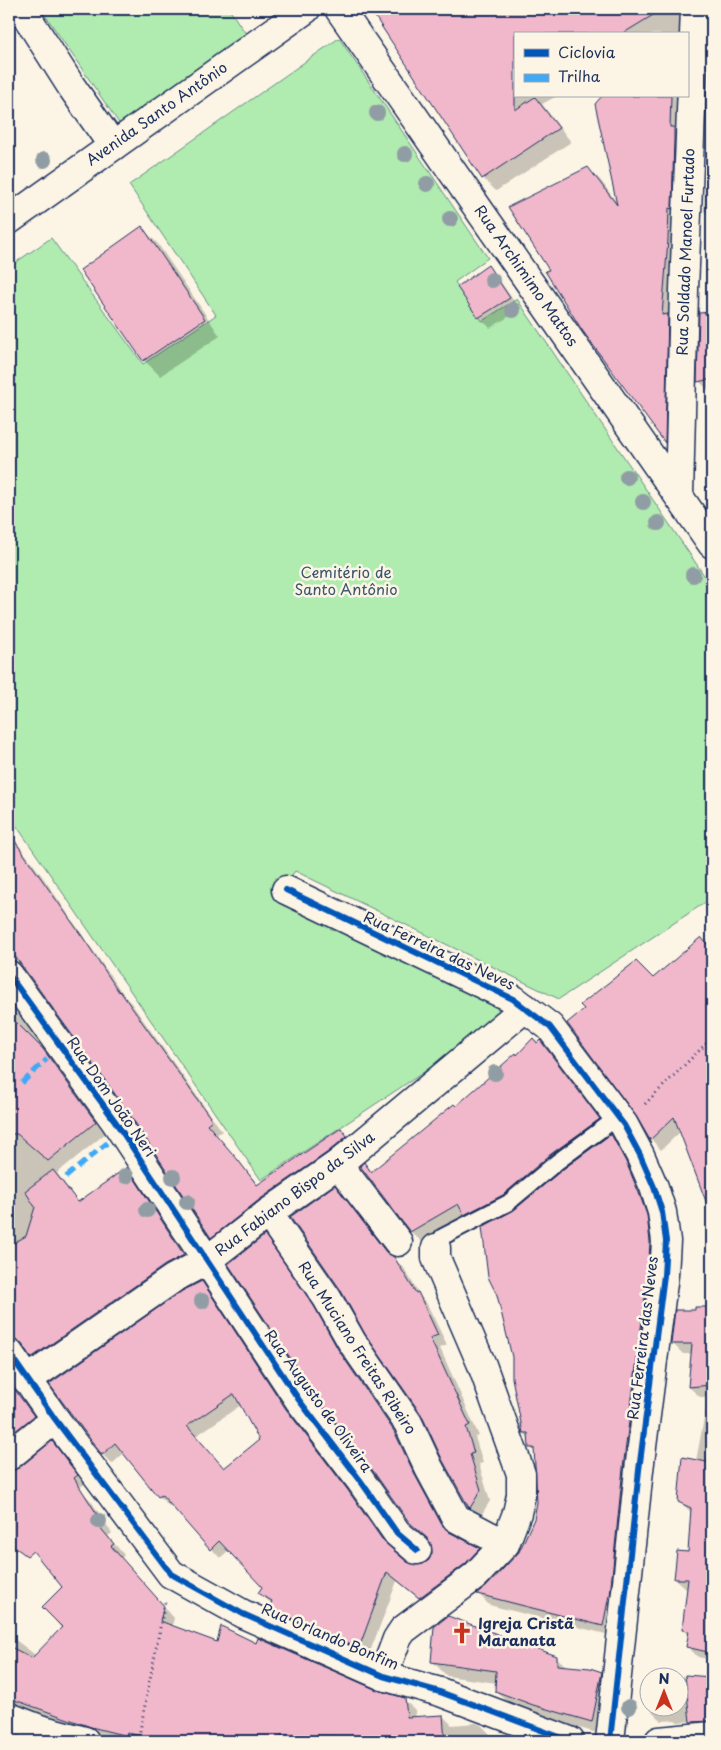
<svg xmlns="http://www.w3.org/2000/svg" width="721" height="1750" viewBox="0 0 721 1750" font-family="'Playpen Sans',sans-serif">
  <rect width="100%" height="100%" fill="#fcf5e5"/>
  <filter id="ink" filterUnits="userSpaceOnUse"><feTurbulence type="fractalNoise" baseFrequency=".02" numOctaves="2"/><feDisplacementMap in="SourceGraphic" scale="10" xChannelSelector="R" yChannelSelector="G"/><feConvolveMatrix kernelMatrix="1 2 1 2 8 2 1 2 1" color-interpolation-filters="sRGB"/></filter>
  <g filter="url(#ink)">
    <!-- green -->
    <g fill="#b0ebaf" stroke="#668d86">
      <path d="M41 9H229L255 47 125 132Z"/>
      <path d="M339 38 488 258 455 282 482 321 517 299 712 587V898L559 999 295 871 277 896 513 1013 261 1180 9 815V267L51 238 143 364 216 315 129 185Z"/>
    </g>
    <!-- shadow -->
    <g fill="#0003" fill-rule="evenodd">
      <path d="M388 9H700L677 453 666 442 583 329 551 271 588 168 601 181 618 204 604 96H687V34H515V96H557L542 104 571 142 496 191 483 178 376 17Z"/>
      <path d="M712 9V93L709 89Z"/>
      <path d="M712 166V219L704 211 706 169Z"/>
      <path d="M142 228 158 244 220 336 160 376 144 360Z"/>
      <path d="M487 267 498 278 520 310 490 328 479 317Z"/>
      <path d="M712 296V392H710L699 381 711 314Z"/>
      <path d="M712 469V484L707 471Z"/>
      <path d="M9 832 42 876 125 997 131 1003 222 1131 216 1135 259 1186 341 1130 351 1140 222 1247 212 1237 129 1112 27 971 19 970 9 975Z"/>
      <path d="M711 937 712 938V1155H711L712 1156V1215L681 1131 661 1150 651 1139 653 980 705 943Z"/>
      <path d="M9 999 106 1133 57 1173 79 1203 127 1169 137 1179 194 1266 43 1368 18 1340 9 1348V1096L13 1093 9 1089Z"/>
      <path d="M540 1041 550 1052 609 1130 475 1225 466 1216 422 1242 411 1232 361 1167 364 1164 373 1172 456 1108 518 1056Z"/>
      <path d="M611 1135 622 1146 657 1228 614 1636 489 1605 479 1594 487 1588 520 1552 535 1520 539 1502 536 1453 531 1448 530 1439 524 1433 515 1211Z"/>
      <path d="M335 1187 345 1197 389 1255 404 1268 421 1297 427 1304 447 1345 440 1348 479 1436 475 1437 483 1463 479 1464 490 1501 480 1517 469 1506Z"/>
      <path d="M264 1237 274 1247 323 1317 348 1362 404 1442 424 1486 450 1534 479 1549 488 1559 430 1607 397 1581 368 1657 280 1618 271 1608 272 1604 259 1593 264 1587 229 1550 220 1558 172 1505 169 1506 159 1496 124 1453 112 1464 102 1454 202 1282 211 1292 295 1420 357 1500 391 1550 407 1563 414 1567 423 1566 430 1561 434 1554 431 1541 410 1522ZM241 1405 261 1440 225 1470 196 1436Z"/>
      <path d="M676 1311H712V1660L698 1657 687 1646 689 1635 684 1630 688 1589H686L675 1579 689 1553 692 1513 679 1501 696 1461 708 1397H700L689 1387 692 1354H683L672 1343Z"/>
      <path d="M15 1391 25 1402 44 1427 9 1456V1397Z"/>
      <path d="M52 1443 63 1454 85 1484 9 1529V1472L19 1470Z"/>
      <path d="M81 1490 91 1501 112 1533 108 1536 124 1555 121 1558 174 1618 172 1626 218 1643 257 1645 376 1691 404 1700 415 1710 416 1718 443 1716 452 1725 476 1723 481 1725 492 1736V1741H101V1736L57 1724 9 1717V1635L126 1724 133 1716 44 1607 64 1587Z"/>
      <path d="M556 1657 567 1667 601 1673 616 1688 607 1736 549 1719 511 1706 496 1691 497 1683 447 1676 432 1661Z"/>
      <path d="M682 1676 712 1678V1732H702L691 1721 678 1722 675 1720 662 1721 652 1711 651 1708H678V1682H681Z"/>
      <path d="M9 1735 25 1741H9Z"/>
    </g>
    <!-- building -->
    <g fill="#f1b8cb" stroke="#1b2f5e" fill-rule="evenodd">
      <path d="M370 9H663L622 34H515V110L535 97 559 128 482 179Z"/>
      <path d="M602 96H671L670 127H674V138L672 209 669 208 668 240 662 315 668 314 665 443 582 330 545 271 549 270 508 207 588 167 617 205 595 104Z"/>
      <path d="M142 226 205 319 143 361 80 270Z"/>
      <path d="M488 265 510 298 478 318 457 287Z"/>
      <path d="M712 312V379L697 382 699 313Z"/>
      <path d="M9 833 86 942 119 992 120 991 212 1120 207 1124 238 1160 257 1185 341 1128 347 1136 328 1152 259 1200 211 1238 128 1112 9 948Z"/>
      <path d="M701 937 712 950V1211L710 1212 674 1117 650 1140 636 1116 567 1023 584 1009 580 1005 636 961 653 978Z"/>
      <path d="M9 1015 43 1049 96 1122 48 1161 17 1134H9Z"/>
      <path d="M533 1038 537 1043 540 1040 600 1119 551 1154 503 1195 464 1215 458 1204 410 1232 360 1166 364 1162 371 1172 454 1104 456 1106 516 1053 517 1055Z"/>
      <path d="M611 1134 626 1162 639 1193 647 1215 650 1242 648 1274 623 1468 610 1596 609 1595 603 1626 477 1594 486 1587 519 1552 534 1519 537 1502 534 1448H529L528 1433H523L512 1378V1357L497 1295 488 1277 482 1227 514 1210 563 1169Z"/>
      <path d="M127 1167 184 1255 165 1265 31 1358 22 1344 14 1339 9 1331V1246L26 1236 35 1207 25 1191 53 1170 78 1202Z"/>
      <path d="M335 1185 386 1252 394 1257 416 1293 418 1292 438 1335 430 1338 470 1425 466 1427 474 1453 470 1454 481 1490 470 1508 468 1506 443 1461 421 1414 365 1334 340 1289 290 1217Z"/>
      <path d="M265 1235 314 1306 339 1351 394 1431 415 1475 442 1525 449 1532 480 1548 465 1564 419 1598 387 1572 359 1648 269 1608 272 1601 258 1593 262 1587 219 1541 210 1550 162 1495 158 1497 115 1443 102 1455 49 1384 182 1291 202 1281 286 1409 347 1489 384 1542 407 1562 415 1565 423 1564 429 1560 432 1553 431 1544 427 1538 409 1522 373 1471 312 1391 228 1264ZM234 1394 259 1440 224 1468 187 1426Z"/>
      <path d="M695 1307H712V1385L688 1387 692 1344H671L675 1310H695Z"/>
      <path d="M15 1390 34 1416 9 1436V1395Z"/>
      <path d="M52 1441 78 1475 74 1478 102 1522 98 1525 114 1544 111 1546 164 1606 160 1621 217 1642 221 1626 256 1643 258 1638 377 1690 405 1698 407 1717 443 1715 445 1741H373V1735L336 1740V1736L281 1735 280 1741H165L127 1733V1736L91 1727 9 1698V1646L32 1658 62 1627 42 1607 62 1587 33 1551 27 1556 9 1543V1471L19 1468Z"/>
      <path d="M682 1457 712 1463V1653L686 1647 689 1631 682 1630 688 1579H674L677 1551 688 1552 691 1508 678 1502Z"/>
      <path d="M448 1616 557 1656V1665L590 1668 602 1672 592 1722 533 1705 495 1691 496 1671 431 1662 434 1627Z"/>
      <path d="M685 1675 712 1677V1721L690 1722Z"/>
    </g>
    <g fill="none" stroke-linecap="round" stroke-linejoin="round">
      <!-- lane casing -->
      <g stroke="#1b2f5e" stroke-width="19">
        <path id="lane" d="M436 1248 442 1237 508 1203 557 1162 618 1117"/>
      </g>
      <!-- street casing -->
      <g stroke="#1b2f5e" stroke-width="31">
        <g id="street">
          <path d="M22 9 71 86 113 146"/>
          <path d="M339 9 712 544"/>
          <path d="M679 495 684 290 695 9"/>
          <path d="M286 890 513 999 550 1027 624 1125 640 1155 654 1187 662 1212 666 1241 664 1275 639 1470 610 1741"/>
          <path d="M9 975 115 1121 299 1400 360 1480 397 1533 417 1550"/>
          <path d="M338 1164 398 1242"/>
          <path d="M268 1213 327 1298 352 1342 408 1423 429 1468 456 1518 505 1544"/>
          <path d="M9 1353 55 1419 171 1574 243 1614 383 1676 440 1692 570 1741"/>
          <path d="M27 1380 174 1278 206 1261 268 1213 338 1164 525 1008"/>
          <path d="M9 1456 55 1419"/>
          <path d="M383 1676 397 1639 403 1630 475 1576 505 1544 517 1513 521 1495V1474L482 1365 436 1258V1248"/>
          <path d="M9 1717 40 1729 85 1741"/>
          <path d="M659 1741 712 1736"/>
        </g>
      </g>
      <!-- secondary casing -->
      <g stroke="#1b2f5e" stroke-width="31">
        <path id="secondary" d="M9 220 306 9"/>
      </g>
      <!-- path -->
      <g stroke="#1b2f5e" stroke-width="3" stroke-dasharray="1 4" stroke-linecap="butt">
        <path d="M645 1104 712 1038"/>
        <path d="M138 1741 165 1602"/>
      </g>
      <!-- lane -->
      <use href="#lane" stroke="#fcf5e5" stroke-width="15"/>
      <!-- street -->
      <use href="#street" stroke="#fcf5e5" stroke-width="28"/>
      <!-- secondary -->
      <use href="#secondary" stroke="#fcf5e5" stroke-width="28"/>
      <!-- quiet -->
      <g stroke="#3fa9f5" stroke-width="5" stroke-dasharray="10 5" stroke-linecap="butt">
        <path d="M22 1083 47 1059"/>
        <path d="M66 1177 107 1143"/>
      </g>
      <!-- cycleway casing -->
      <g stroke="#fcf5e5" stroke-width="9">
        <g id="cycleway">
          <path d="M286 890 513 999 550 1027 624 1125 640 1155 654 1187 662 1212 666 1241 664 1275 639 1470 610 1741"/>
          <path d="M9 975 115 1121 299 1400 360 1480 397 1533 417 1550"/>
          <path d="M9 1353 55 1419 171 1574 243 1614 383 1676 440 1692 570 1741"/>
        </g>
      </g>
      <!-- cycleway -->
      <use href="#cycleway" stroke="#0057b8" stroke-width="6"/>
    </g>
    <!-- trees -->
    <g fill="#919da4">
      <circle cx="377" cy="113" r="8"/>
      <circle cx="405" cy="154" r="8"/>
      <circle cx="44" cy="160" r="8"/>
      <circle cx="427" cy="184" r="8"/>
      <circle cx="450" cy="219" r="8"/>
      <circle cx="492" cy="280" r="8"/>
      <circle cx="513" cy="310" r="8"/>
      <circle cx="627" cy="477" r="8"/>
      <circle cx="643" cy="502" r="8"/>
      <circle cx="658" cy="523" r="8"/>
      <circle cx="693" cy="575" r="8"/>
      <circle cx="495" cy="1073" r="8"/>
      <circle cx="126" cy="1176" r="8"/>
      <circle cx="173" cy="1177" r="8"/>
      <circle cx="187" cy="1202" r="8"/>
      <circle cx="147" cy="1210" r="8"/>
      <circle cx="202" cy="1301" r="8"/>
      <circle cx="99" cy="1521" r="8"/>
      <circle cx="629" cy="1707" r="8"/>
    </g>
  </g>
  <!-- icons -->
  <defs>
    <g id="church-bare" transform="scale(1.725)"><path d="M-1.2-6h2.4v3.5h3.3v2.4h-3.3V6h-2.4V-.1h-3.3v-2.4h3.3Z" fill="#c8321e" stroke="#fcf5e5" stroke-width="2.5" paint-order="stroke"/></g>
  </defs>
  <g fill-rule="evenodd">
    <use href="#church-bare" x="462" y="1633"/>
  </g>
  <g text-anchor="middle" stroke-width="5" stroke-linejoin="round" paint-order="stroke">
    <!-- street labels -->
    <g font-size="15" fill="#1b2f5e" stroke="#fcf5e5">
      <text transform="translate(157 114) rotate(-35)" y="5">Avenida Santo Antônio</text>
      <text transform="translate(686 252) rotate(-88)" y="5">Rua Soldado Manoel Furtado</text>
      <text transform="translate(526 276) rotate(55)" y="5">Rua Archimimo Mattos</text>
      <text transform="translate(439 951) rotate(25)" y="5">Rua Ferreira das Neves</text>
      <text transform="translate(111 1097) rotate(55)" y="5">Rua Dom João Neri</text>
      <text transform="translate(295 1194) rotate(-37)" y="5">Rua Fabiano Bispo da Silva</text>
      <text transform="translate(643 1338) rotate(-83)" y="5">Rua Ferreira das Neves</text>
      <text transform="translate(357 1348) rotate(57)" y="5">Rua Muciano Freitas Ribeiro</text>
      <text transform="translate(318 1401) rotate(54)" y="5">Rua Augusto de Oliveira</text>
      <text transform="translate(330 1637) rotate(23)" y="5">Rua Orlando Bonfim</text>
    </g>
    <!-- park labels -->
    <g font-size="15" fill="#39556e" stroke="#fcf5e5">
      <text x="346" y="578">Cemitério de<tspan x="346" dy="17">Santo Antônio</tspan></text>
    </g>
    <!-- poi labels -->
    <g font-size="15" font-weight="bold" fill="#1b2f5e" stroke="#fcf5e5" text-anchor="start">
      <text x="478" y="1629">Igreja Cristã<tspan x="478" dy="17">Maranata</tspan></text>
    </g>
  </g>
  <!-- margin -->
  <rect width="721" height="1750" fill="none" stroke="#fcf5e5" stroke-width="30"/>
  <rect x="15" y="15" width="691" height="1720" fill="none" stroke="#1b2f5e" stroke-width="2" filter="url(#ink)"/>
  <!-- legend -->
  <rect x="514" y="32" width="175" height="65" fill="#fcf5e5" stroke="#a2a6af"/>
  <rect x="524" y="49" width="25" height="8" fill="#0057b8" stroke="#a2a6af"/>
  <text x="558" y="58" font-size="15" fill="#1b2f5e">Ciclovia</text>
  <rect x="524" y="74" width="25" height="8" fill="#3fa9f5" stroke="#a2a6af"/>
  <text x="558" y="82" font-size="15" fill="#1b2f5e">Trilha</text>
  <!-- north arrow -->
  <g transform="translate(664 1692)"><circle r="24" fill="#fcf5e5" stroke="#a2a6af"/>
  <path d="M0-4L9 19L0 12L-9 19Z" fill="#c8321e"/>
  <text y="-8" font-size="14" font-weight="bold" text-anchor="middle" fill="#1b2f5e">N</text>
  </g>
</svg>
